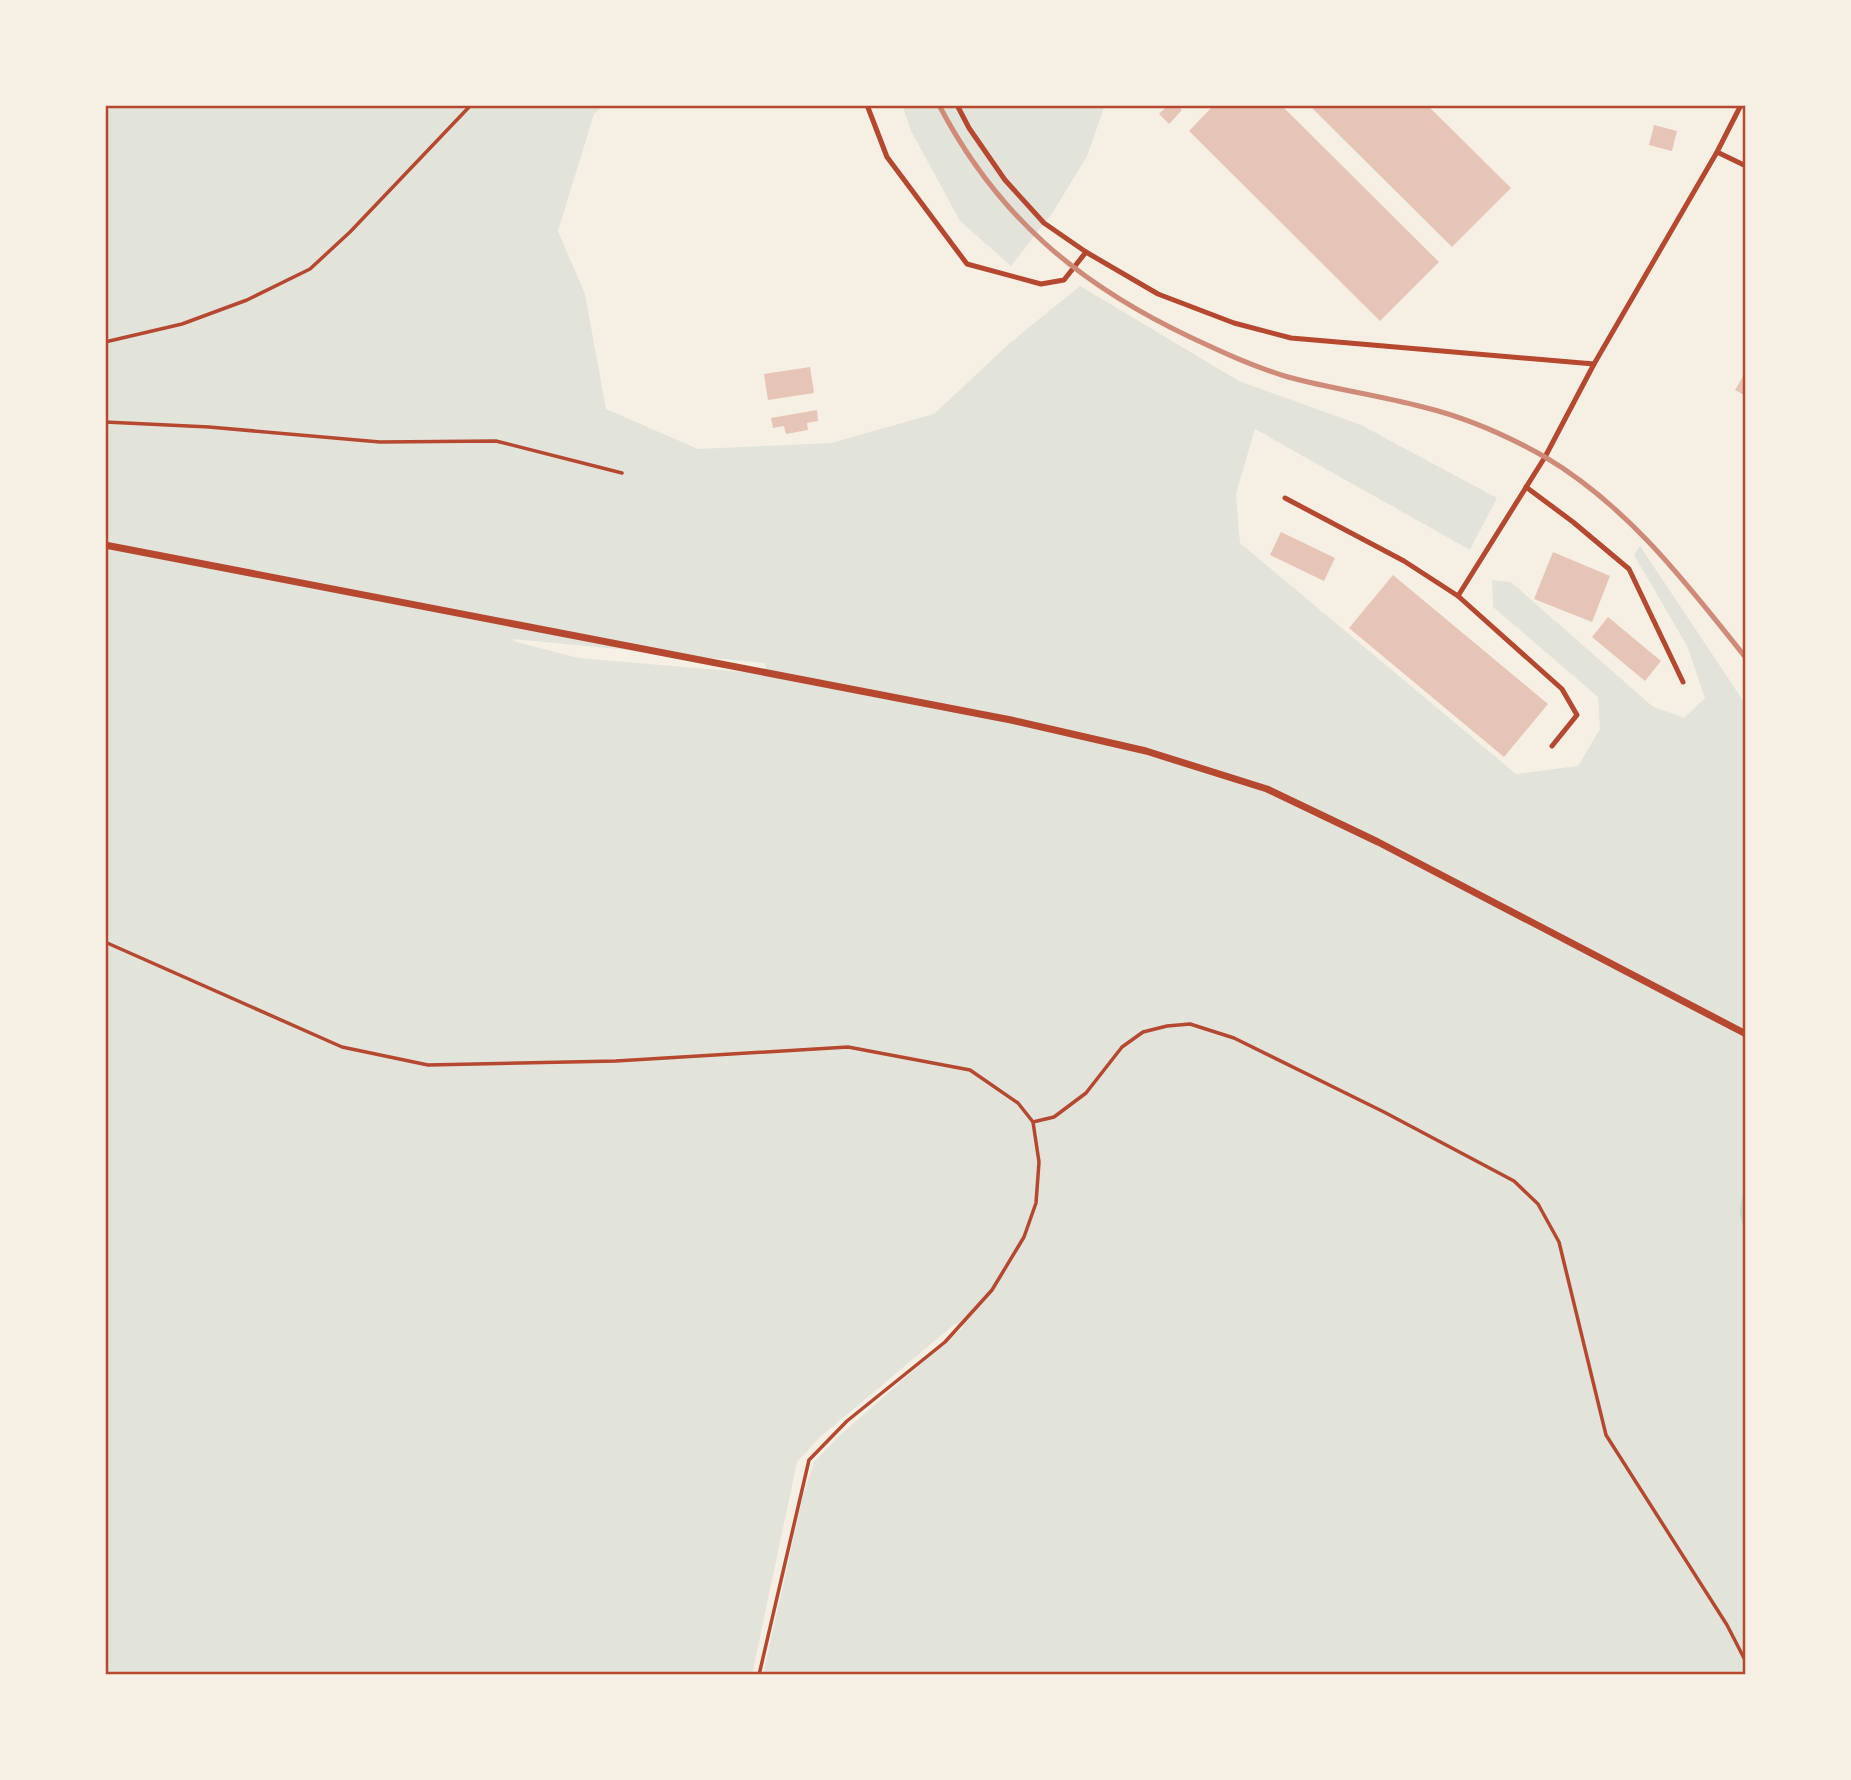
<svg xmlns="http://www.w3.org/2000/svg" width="1851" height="1780" viewBox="0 0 1851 1780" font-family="Rubik,sans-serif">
  <rect width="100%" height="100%" fill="#f6efe4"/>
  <!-- green -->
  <g fill="#e2e4dc" fill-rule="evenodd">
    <path d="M105 105H605L594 114 558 231 585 294 606 409 698 449 831 443 934 414 1010 343 1080 286 1239 381 1361 425 1497 498 1470 550 1255 429 1236 494 1240 543 1516 774 1578 766 1600 729 1598 697 1493 607 1492 580 1511 582 1652 706 1684 718 1705 698 1687 646 1634 555 1640 546 1746 705V1185C1740 1200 1736 1216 1746 1231V1675H763L803 1495 814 1462 838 1437 963 1327 956 1323 819 1438 797 1462 752 1675H105ZM513 639 765 663 767 674 578 658 513 641Z"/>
    <path d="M902 105H1105L1087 156 1053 212 1011 266 960 221 911 131Z"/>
  </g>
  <!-- water -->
  <path fill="#c9d6d2" d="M1746 1185V1231C1736 1216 1740 1200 1746 1185Z"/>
  <!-- building -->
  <g fill="#e6c5b7">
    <path d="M1168 105H1176L1182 110 1169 124 1159 114Z"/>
    <path d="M1214 105H1281L1439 262 1380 321 1189 131Z"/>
    <path d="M1309 105H1427L1511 188 1452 247Z"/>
    <path d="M1654 125 1677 131 1672 151 1649 145Z"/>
    <path d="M810 367 814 393 768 400 764 374Z"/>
    <path d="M1746 371V396L1735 390Z"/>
    <path d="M817 410 818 421 807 423 808 430 786 434 784 426 773 428 771 418Z"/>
    <path d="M1281 532 1335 558 1324 581 1270 555Z"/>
    <path d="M1553 552 1610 576 1592 622 1534 599Z"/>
    <path d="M1393 575 1548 704 1504 757 1349 628Z"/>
    <path d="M1608 617 1661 661 1645 681 1592 637Z"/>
  </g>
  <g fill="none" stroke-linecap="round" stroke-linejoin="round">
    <!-- path -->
    <g stroke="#b5482f" stroke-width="3.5">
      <path d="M105 342 182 324 247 300 310 269 350 232 471 105"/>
      <path d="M105 422 209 427 380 442 496 441 622 473"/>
      <path d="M105 942 342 1047 428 1065 616 1061 848 1047 970 1070 1018 1103 1033 1122 1039 1162 1036 1203 1024 1237 992 1290 945 1342 847 1421 809 1460 759 1675"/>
      <path d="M1033 1122 1054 1117 1086 1093 1122 1047 1143 1032 1167 1026 1190 1024 1234 1038 1384 1112 1514 1181 1538 1204 1559 1242 1606 1435 1727 1625 1746 1662"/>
    </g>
    <!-- service -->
    <g stroke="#b5482f" stroke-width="5">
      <path d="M867 105 887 157 967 264 1041 284 1064 280 1086 252"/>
      <path d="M957 105 969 128 1005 180 1044 223 1086 252 1158 294 1234 323 1291 338 1594 364"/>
      <path d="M1717 152 1746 166"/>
      <path d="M1526 487 1573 522 1629 569 1683 682"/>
      <path d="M1285 498 1404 561 1458 596"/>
      <path d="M1552 746 1577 715 1562 689 1458 596 1545 457 1594 364 1717 152 1741 105"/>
    </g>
    <!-- minor -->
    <path stroke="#b5482f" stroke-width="7" d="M105 545 1011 720 1146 751 1267 789 1378 842 1746 1034"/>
    <!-- rail -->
    <path stroke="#cf8b77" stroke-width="5" d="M939 105C997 216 1078 284 1190 337 1222 352 1254 367 1288 377 1332 389 1378 395 1423 407 1464 417 1508 436 1545 457 1628 506 1687 584 1746 658"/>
  </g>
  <!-- border -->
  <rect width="1851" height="1780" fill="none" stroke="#f6efe4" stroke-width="214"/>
  <rect x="107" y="107" width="1637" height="1566" fill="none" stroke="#b5482f" stroke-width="2.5"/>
</svg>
